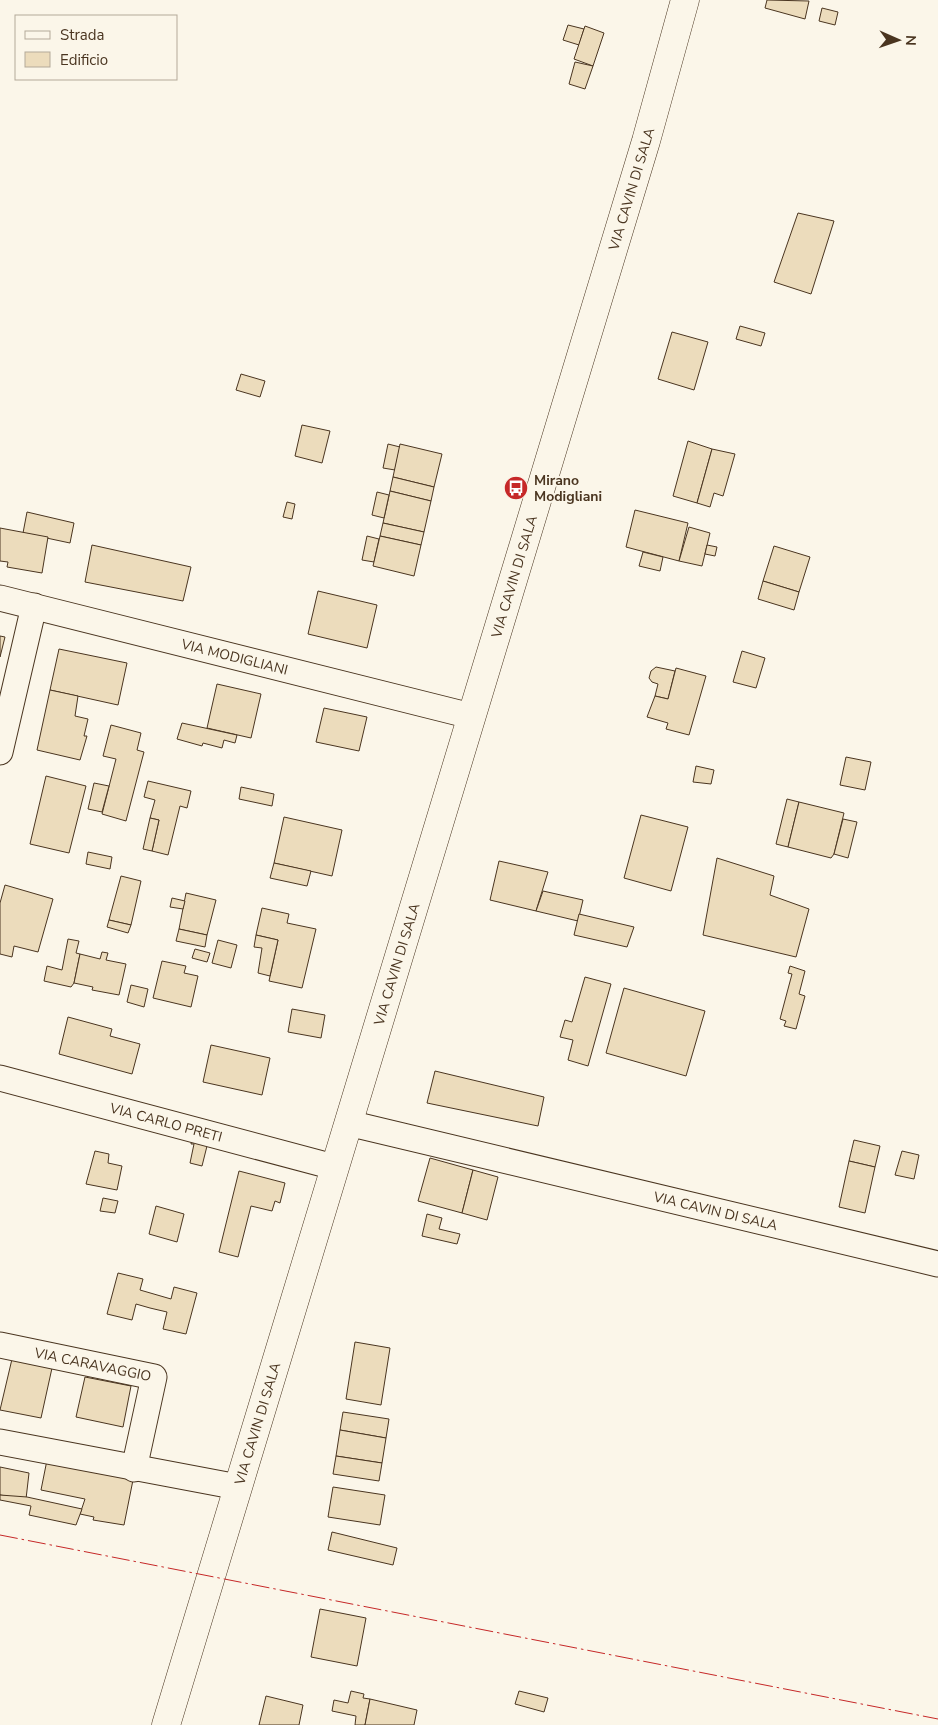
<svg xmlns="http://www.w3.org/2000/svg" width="938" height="1725" viewBox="0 0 938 1725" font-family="'Nunito Sans',sans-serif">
  <rect width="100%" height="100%" fill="#fbf6e9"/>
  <!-- building -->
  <g fill="#ecdcbc" stroke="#4a3520">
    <path d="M767 0 809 1 805 19 765 8Z"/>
    <path d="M822 8 838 12 835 25 819 21Z"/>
    <path d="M568 25 584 29 579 45 563 40Z"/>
    <path d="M585 26 604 33 593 66 574 59Z"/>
    <path d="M575 62 593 66 585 89 569 84Z"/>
    <path d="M798 213 834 221 811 294 774 282Z"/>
    <path d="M740 326 765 333 761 346 736 339Z"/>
    <path d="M672 332 708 342 694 390 658 379Z"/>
    <path d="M241 374 265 381 260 397 236 390Z"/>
    <path d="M302 425 330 431 322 463 295 456Z"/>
    <path d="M688 441 712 449 697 503 673 496Z"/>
    <path d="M388 444 400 447 395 470 383 468Z"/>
    <path d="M400 444 442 454 434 487 393 477Z"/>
    <path d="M712 449 735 454 723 496 714 493 710 507 697 503Z"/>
    <path d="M393 477 434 487 431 501 390 491Z"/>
    <path d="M390 491 431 501 424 532 383 523Z"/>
    <path d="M377 492 389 495 384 518 372 515Z"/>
    <path d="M287 502 295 504 292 519 283 517Z"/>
    <path d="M635 510 688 523 679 561 626 547Z"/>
    <path d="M27 512 74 523 70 543 23 533Z"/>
    <path d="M383 523 424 532 421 545 380 536Z"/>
    <path d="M689 527 710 533 702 566 679 561Z"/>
    <path d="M0 528 48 537 42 573 7 567 8 562 0 561Z"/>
    <path d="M367 536 379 539 374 562 362 560Z"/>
    <path d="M380 536 421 545 414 576 373 566Z"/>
    <path d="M92 545 191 567 183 601 85 582Z"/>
    <path d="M707 545 717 547 715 556 705 554Z"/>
    <path d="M774 546 810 557 799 592 763 581Z"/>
    <path d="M643 552 663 557 660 571 639 566Z"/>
    <path d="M763 581 799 592 794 610 758 599Z"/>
    <path d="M318 591 377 605 367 648 308 634Z"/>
    <path d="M0 636 5 637 0 657Z"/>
    <path d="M59 649 127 663 118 705 50 690Z"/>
    <path d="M742 651 765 658 756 688 733 682Z"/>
    <path d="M656 667 675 671 668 699 655 696 658 684 652 682 649 678 651 671Z"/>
    <path d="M676 668 706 676 689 735 666 729 668 723 647 717 655 696 668 699Z"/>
    <path d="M217 684 261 694 251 738 207 728Z"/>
    <path d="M50 690 78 696 75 716 88 719 84 736H87L80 760 37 750Z"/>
    <path d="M324 708 367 717 359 751 316 742Z"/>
    <path d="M182 723 237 735 235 743 224 740 222 748 203 743 202 746 177 739Z"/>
    <path d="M111 725 141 733 137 750 144 752 126 821 102 814 116 759 103 756Z"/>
    <path d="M846 757 871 762 865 790 840 785Z"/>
    <path d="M696 766 714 770 711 784 693 782Z"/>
    <path d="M46 776 86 786 69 853 30 844Z"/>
    <path d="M148 781 191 791 187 808 180 806 168 855 152 851 159 820 150 818 155 800 144 797Z"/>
    <path d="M94 783 109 786 102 812 88 809Z"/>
    <path d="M241 787 274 794 272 806 239 799Z"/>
    <path d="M787 799 799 802 788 847 776 844Z"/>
    <path d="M799 802 844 813 834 854 831 858 788 847Z"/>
    <path d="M641 815 688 827 671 891 624 878Z"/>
    <path d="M284 817 342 830 332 876 274 863Z"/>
    <path d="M150 818 159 820 152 851 143 849Z"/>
    <path d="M843 819 857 822 848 858 834 854Z"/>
    <path d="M88 852 112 857 110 869 86 864Z"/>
    <path d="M717 858 774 876 770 895 809 909 796 957 703 935Z"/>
    <path d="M499 861 548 872 536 911 490 900Z"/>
    <path d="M274 863 311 871 307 886 270 878Z"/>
    <path d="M121 876 141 881 131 925 109 920Z"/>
    <path d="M5 885 53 899 38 952 14 946 12 957 0 954V903Z"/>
    <path d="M543 891 583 900 578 921 536 911Z"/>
    <path d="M186 893 216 900 207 935 179 929Z"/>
    <path d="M172 898 185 901 183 909 170 907Z"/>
    <path d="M262 908 289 914 287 923 316 929 302 988 269 981 278 940 256 935Z"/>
    <path d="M579 914 634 927 627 947 574 935Z"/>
    <path d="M109 920 131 925 128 933 107 927Z"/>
    <path d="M179 929 207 935 205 947 176 941Z"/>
    <path d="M256 935 278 940 270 976 258 973 262 948 254 947Z"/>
    <path d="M68 939 79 941 76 953 80 954 74 983 71 987 44 981 47 966 62 970Z"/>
    <path d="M218 940 237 945 231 968 212 963Z"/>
    <path d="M195 949 210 953 207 962 192 958Z"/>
    <path d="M102 952 108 953 106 960 126 964 119 995 92 990 93 987 74 983 80 954 100 959Z"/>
    <path d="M162 961 186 966 184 973 198 976 191 1007 153 998Z"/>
    <path d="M790 966 805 971 799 994 805 996 796 1029 784 1026 786 1021 780 1019 792 974 788 973Z"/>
    <path d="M585 977 611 984 588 1066 568 1060 573 1040 560 1037 565 1020 572 1022Z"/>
    <path d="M131 985 148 989 144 1007 127 1002Z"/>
    <path d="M624 988 705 1011 686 1076 606 1053Z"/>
    <path d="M292 1009 325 1015 321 1038 288 1032Z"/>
    <path d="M68 1017 112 1029 110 1036 140 1044 132 1074 59 1054Z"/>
    <path d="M211 1045 270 1058 262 1095 203 1082Z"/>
    <path d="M435 1071 544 1097 538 1126 427 1103Z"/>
    <path d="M194 1130 210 1134 202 1166 190 1163 194 1144H191Z"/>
    <path d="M854 1140 880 1146 875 1167 849 1161Z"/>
    <path d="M95 1151 109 1154 108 1163 122 1166 117 1190 86 1184Z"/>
    <path d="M902 1151 919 1155 914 1179 895 1175Z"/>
    <path d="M430 1158 473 1170 462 1213 418 1201Z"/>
    <path d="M849 1161 875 1167 865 1213 839 1207Z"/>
    <path d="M473 1170 498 1177 487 1220 462 1213Z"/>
    <path d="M239 1171 285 1183 280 1203 275 1201 272 1211 251 1206 238 1257 219 1252Z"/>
    <path d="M103 1198 118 1201 115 1213 100 1211Z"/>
    <path d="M156 1206 184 1214 177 1242 149 1234Z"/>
    <path d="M427 1214 442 1218 439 1229 460 1234 457 1244 422 1236Z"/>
    <path d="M118 1273 143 1279 140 1290 171 1299 174 1287 197 1293 186 1334 163 1329 167 1312 150 1308 136 1304 132 1320 107 1314Z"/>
    <path d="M355 1342 390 1348 381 1405 346 1399Z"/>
    <path d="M12 1359 52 1368 41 1418 0 1410Z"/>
    <path d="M85 1377 131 1386 123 1427 76 1417Z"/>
    <path d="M343 1412 389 1419 386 1438 340 1430Z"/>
    <path d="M340 1430 386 1438 382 1463 336 1456Z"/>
    <path d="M336 1456 382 1463 379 1481 333 1474Z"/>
    <path d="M47 1460 133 1480 124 1525 93 1520 94 1517 80 1514 85 1499 41 1490Z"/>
    <path d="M0 1467 29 1473 26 1499 0 1495Z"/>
    <path d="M333 1487 385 1495 380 1525 328 1517Z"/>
    <path d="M0 1495 27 1497 82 1509 76 1525 29 1515 31 1506 0 1500Z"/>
    <path d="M332 1532 397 1548 393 1565 328 1550Z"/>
    <path d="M320 1609 366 1618 357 1666 311 1657Z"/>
    <path d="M351 1691 364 1694 363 1698 370 1699 365 1725H355L356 1716 332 1711 334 1700 348 1703Z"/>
    <path d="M519 1691 548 1698 544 1712 515 1704Z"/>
    <path d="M266 1696 303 1705 299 1725H259Z"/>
    <path d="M370 1699 417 1710 414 1725H365Z"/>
  </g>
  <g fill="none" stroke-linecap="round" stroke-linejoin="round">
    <!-- street casing -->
    <g stroke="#4a3520" stroke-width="27">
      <g id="street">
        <path id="s1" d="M0 598 471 716"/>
        <path d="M0 752 34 606"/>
        <path id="s2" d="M0 1078 334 1167"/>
        <path id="s3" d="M348 1123 938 1264"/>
        <path id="s4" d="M0 1345 154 1377 134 1469"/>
        <path d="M0 1442 238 1487"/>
      </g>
    </g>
    <!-- secondary casing -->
    <g stroke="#4a3520" stroke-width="29">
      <g id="secondary">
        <path id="s5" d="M166 1725 646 141 685 0"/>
      </g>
    </g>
    <!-- street -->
    <use href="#street" stroke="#fbf6e9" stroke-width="25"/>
    <!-- secondary -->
    <use href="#secondary" stroke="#fbf6e9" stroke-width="28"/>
    <!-- power -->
    <path stroke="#c62828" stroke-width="1" stroke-dasharray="18 4 2.5 4" stroke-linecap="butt" d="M0 1535 938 1719"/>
  </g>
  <!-- icons -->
  <defs>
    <g id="bus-disc" transform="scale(1.25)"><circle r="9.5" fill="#c62828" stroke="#fbf6e9"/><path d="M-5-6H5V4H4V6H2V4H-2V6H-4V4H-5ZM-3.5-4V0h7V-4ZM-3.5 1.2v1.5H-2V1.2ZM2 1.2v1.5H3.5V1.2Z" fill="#fff"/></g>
  </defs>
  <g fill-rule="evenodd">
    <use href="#bus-disc" x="516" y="488"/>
  </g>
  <g text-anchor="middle" stroke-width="4" stroke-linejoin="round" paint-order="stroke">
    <!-- street labels -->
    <g font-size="14" fill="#4a3520" stroke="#fbf6e9">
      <text dy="5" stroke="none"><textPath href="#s5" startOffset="1605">VIA CAVIN DI SALA</textPath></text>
      <text dy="5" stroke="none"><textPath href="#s5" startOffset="1200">VIA CAVIN DI SALA</textPath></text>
      <text dy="5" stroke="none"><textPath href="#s1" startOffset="242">VIA MODIGLIANI</textPath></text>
      <text dy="5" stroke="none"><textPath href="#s5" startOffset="795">VIA CAVIN DI SALA</textPath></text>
      <text dy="5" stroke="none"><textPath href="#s2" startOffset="172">VIA CARLO PRETI</textPath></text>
      <text dy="5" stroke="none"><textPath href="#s3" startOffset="378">VIA CAVIN DI SALA</textPath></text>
      <text dy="5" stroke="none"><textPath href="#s4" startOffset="95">VIA CARAVAGGIO</textPath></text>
      <text dy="5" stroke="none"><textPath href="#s5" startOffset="315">VIA CAVIN DI SALA</textPath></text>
    </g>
    <!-- poi labels -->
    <g font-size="14" font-weight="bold" fill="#4a3520" stroke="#fbf6e9" text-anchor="start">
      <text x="534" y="485">Mirano<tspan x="534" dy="16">Modigliani</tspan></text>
    </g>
  </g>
  <!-- legend -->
  <rect x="15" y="15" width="162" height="65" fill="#fbf6e9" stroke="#b4a999"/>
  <rect x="25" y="31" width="25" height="8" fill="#fbf6e9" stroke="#b4a999"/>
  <text x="60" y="40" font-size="15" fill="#4a3520">Strada</text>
  <rect x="25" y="52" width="25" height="15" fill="#ecdcbc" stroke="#b4a999"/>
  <text x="60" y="65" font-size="15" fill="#4a3520">Edificio</text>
  <!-- north arrow -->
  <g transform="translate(898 40) rotate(92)" stroke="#fbf6e9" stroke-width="4" paint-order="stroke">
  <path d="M0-4L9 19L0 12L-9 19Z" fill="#4a3520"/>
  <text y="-8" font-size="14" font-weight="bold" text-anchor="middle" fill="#4a3520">N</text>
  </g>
</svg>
